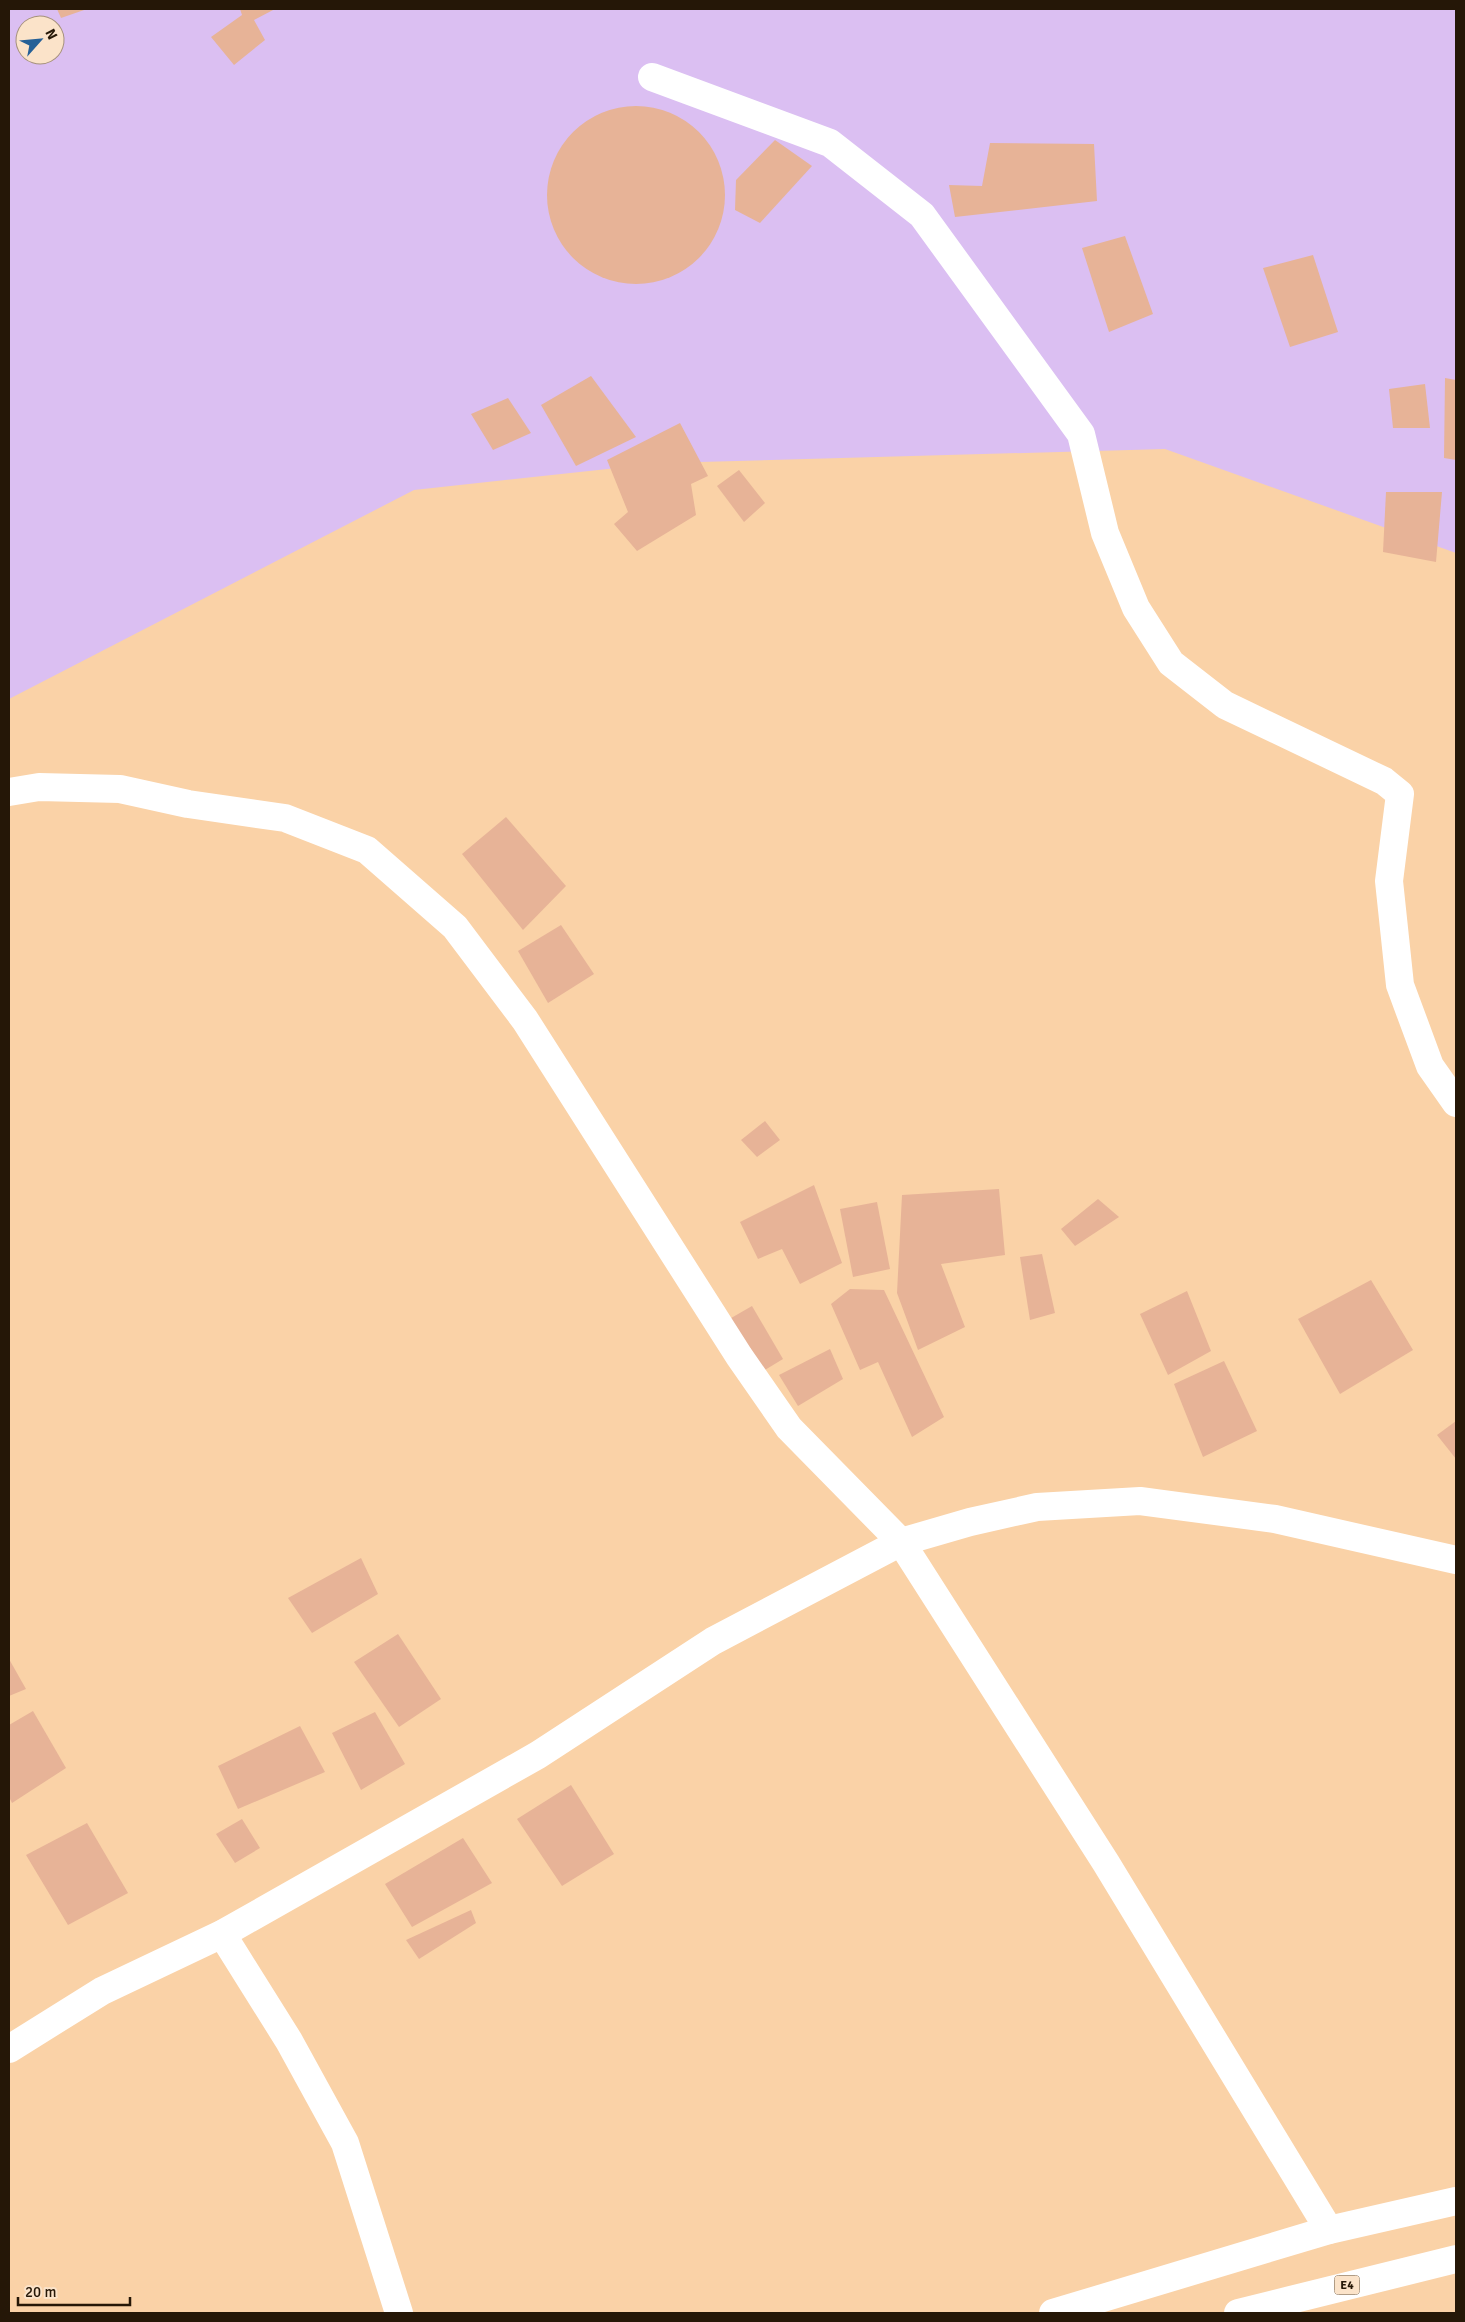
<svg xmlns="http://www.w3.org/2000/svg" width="1465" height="2322" viewBox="0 0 1465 2322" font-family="Signika,sans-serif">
  <rect width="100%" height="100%" fill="#fad2a7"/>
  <!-- green -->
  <path fill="#dbbff2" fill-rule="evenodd" d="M9 9H1456V553L1165 449 663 463 414 490 9 699ZM25 25H55V55H25Z"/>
  <!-- building -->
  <g fill="#e7b397">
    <path d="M57 9H87L61 18Z"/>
    <path d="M240 9H275L254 20 265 40 234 65 211 37 242 15Z"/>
    <circle cx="636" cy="195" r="89"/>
    <path d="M775 140 812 166 760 223 735 210 736 180Z"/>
    <path d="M990 143 1094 144 1097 201 955 217 949 185 982 186Z"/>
    <path d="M1125 236 1153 314 1109 332 1082 248Z"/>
    <path d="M1313 255 1338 332 1290 347 1263 268Z"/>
    <path d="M591 376 636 437 576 466 541 405Z"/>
    <path d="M1445 378 1456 380V460L1444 458Z"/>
    <path d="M1425 384 1430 428H1393L1389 389Z"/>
    <path d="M508 398 531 433 493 450 471 414Z"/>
    <path d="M680 423 708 476 691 484 696 515 637 551 614 524 628 512 607 460Z"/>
    <path d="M739 470 765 503 744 522 717 486Z"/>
    <path d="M1386 492H1442L1436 562 1383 552Z"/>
    <path d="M506 817 566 886 523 930 462 854Z"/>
    <path d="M561 925 594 974 548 1003 518 951Z"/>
    <path d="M765 1121 780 1140 757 1157 741 1140Z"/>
    <path d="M814 1185 842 1263 800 1284 782 1249 758 1259 740 1222Z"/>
    <path d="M999 1189 1005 1255 941 1264 965 1327 918 1350 897 1293 902 1195Z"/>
    <path d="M1098 1199 1119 1217 1075 1246 1061 1229Z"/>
    <path d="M877 1202 890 1269 853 1277 840 1209Z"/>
    <path d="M1042 1254 1055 1313 1030 1320 1020 1257Z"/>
    <path d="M1371 1280 1413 1350 1340 1394 1298 1319Z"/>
    <path d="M850 1289 884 1290 944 1417 912 1437 878 1362 860 1370 831 1304Z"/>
    <path d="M1187 1291 1211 1351 1168 1375 1140 1314Z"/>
    <path d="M752 1306 783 1359 760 1373 726 1321Z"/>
    <path d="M830 1349 843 1379 798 1406 779 1375Z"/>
    <path d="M1224 1361 1257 1431 1203 1457 1174 1384Z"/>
    <path d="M1456 1421V1459L1437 1435Z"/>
    <path d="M361 1558 378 1594 312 1633 288 1598Z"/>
    <path d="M398 1634 441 1699 399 1727 354 1662Z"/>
    <path d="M9 1659 26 1689 9 1696Z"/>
    <path d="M33 1711 66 1768 12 1803 9 1797V1725Z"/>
    <path d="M375 1712 405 1764 361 1790 332 1733Z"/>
    <path d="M300 1726 325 1772 238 1809 218 1766Z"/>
    <path d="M571 1785 614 1854 562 1886 517 1819Z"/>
    <path d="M242 1819 260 1848 235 1863 216 1834Z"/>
    <path d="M87 1823 128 1893 68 1925 26 1855Z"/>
    <path d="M463 1838 492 1883 412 1927 385 1884Z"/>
    <path d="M471 1910 476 1923 419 1959 406 1940Z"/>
  </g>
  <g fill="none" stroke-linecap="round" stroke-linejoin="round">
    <!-- minor -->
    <g stroke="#fff" stroke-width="28">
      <path d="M652 77 830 143 922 215 1081 434 1105 533 1136 608 1171 663 1225 705 1384 781 1400 794 1389 881 1400 985 1430 1066 1456 1103"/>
      <path d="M9 792 39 787 120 789 188 804 285 818 367 850 455 927 525 1020 739 1356 789 1428 901 1542 1106 1863 1329 2230"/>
      <path d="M222 1934 289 2041 345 2143 399 2313"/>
      <path d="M9 2049 102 1991 222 1934 538 1755 713 1641 901 1542 970 1522 1037 1507 1140 1501 1275 1519 1456 1560"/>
      <path d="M1053 2313 1329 2230 1456 2201"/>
    </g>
    <!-- highway -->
    <path stroke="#fff" stroke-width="28" d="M1238 2313 1456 2259"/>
  </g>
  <g text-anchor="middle" stroke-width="5" stroke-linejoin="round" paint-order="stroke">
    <!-- shield labels -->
    <rect fill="#fbe3c9" stroke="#655441" stroke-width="1" x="1334.5" y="2275.5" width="25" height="19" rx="4"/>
    <g font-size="12" font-weight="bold" fill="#251707">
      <text x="1347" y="2289">E4</text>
    </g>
  </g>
  <!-- border -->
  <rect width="1465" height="2322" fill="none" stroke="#251707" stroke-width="20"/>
  <!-- north arrow -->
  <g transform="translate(40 40) rotate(63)"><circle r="24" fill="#fbe3c9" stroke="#a5917b"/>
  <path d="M0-4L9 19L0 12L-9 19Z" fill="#256097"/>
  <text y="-8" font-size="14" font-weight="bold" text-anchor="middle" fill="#251707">N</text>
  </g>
  <!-- scale -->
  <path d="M18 2297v8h112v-8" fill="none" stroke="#251707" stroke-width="2.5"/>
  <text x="25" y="2297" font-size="15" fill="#251707" stroke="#fbe3c9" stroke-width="4" paint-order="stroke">20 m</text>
</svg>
